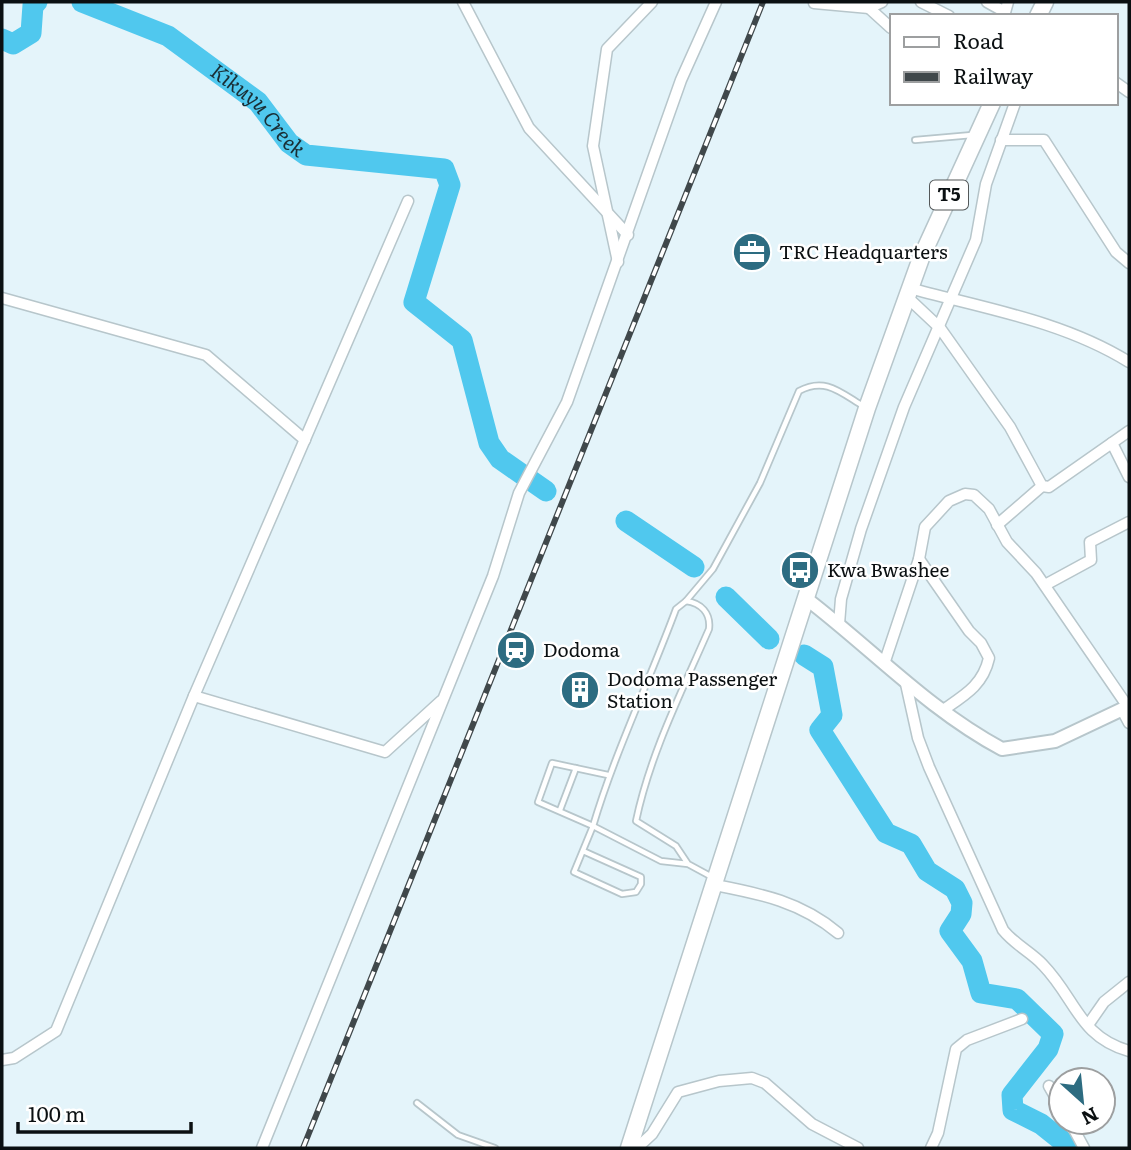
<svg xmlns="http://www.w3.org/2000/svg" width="1131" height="1150" viewBox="0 0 1131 1150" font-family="Literata,serif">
  <rect width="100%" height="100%" fill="#e4f4fa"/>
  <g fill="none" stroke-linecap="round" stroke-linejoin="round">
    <!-- river -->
    <g stroke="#50c8ee" stroke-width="21">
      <path id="s1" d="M82 2 168 36 258 102 289 143 306 155 444 169 450 185 414 302 462 340 489 443 500 459 546 491"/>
      <path d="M2 39 13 44 31 33 33 5 37 2"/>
      <path d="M626 521 694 567"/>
      <path d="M726 597 769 639"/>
      <path d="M804 655 823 667 832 715 820 730 886 833 911 844 927 871 955 889 962 903 961 914 950 931 972 961 981 993 1017 999 1053 1034 1048 1049 1012 1095 1013 1110 1041 1124 1071 1148"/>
    </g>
    <!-- service casing -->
    <g stroke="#b7c6cb" stroke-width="8">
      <g id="service">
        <path d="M915 140 972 135"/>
        <path d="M686 601 713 569 760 483 799 391C825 377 840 392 863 406"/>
        <path d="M560 810 576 768"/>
        <path d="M583 851 641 877V884L636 892 622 894 574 872 593 826 538 802 552 763 608 775"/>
        <path d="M688 864 676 846 636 821C650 754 682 691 709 629 711 613 701 603 686 601L676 609C649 682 615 752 593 826L661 861 688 864 712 877"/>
        <path d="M417 1103 458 1135 495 1148"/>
      </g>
    </g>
    <!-- minor casing -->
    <g stroke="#b7c6cb" stroke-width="13">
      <g id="minor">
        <path d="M463 2 529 128 628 235"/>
        <path d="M921 2 949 16"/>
        <path d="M987 2 1005 12"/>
        <path d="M814 3 869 8 882 2"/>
        <path d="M869 8 891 28"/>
        <path d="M1004 16 1008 2"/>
        <path d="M1115 82 1129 92"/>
        <path d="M1001 140H1044L1116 252 1129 263"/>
        <path d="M618 262 593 146 607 49 652 2"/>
        <path d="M909 288C983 308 1063 321 1129 362"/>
        <path d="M906 296 940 328 1010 427 1042 486 1049 487 1129 431"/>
        <path d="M2 298 206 355 305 440"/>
        <path d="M1112 443 1129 477"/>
        <path d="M997 525 1042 486"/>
        <path d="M919 559 969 631 981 643 989 658C983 685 965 695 943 710"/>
        <path d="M1045 585 1091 560 1090 542 1129 522"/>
        <path d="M839 624 841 599 861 529 904 407 976 240 986 184 1015 103"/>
        <path d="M884 664 919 559 925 527 949 501 965 494 974 495 989 509 1007 542 1036 573 1128 707"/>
        <path d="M906 684 918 738 929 767 1003 930C1015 945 1031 952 1043 965 1076 999 1079 1037 1129 1051"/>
        <path d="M194 696 385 752 441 701"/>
        <path d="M1122 710 1129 723"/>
        <path d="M715 885C762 894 801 902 838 933"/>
        <path d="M1088 1025 1104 1002 1129 982"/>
        <path d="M2 1060 14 1058 56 1031 194 696 408 201"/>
        <path d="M1049 1086 1061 1107"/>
        <path d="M1070 1122 1084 1148"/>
        <path d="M262 1148 493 576 519 493 567 402 681 80 716 2"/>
        <path d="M637 1148 652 1134 678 1092 719 1081 752 1078 765 1083 812 1124 858 1148"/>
        <path d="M931 1148 938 1133 956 1049 967 1040 1022 1019"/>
      </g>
    </g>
    <!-- tertiary casing -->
    <g stroke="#b7c6cb" stroke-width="16">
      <path id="tertiary" d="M808 600C873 650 929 710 1002 749L1055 741 1129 706"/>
    </g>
    <!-- trunk casing -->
    <g stroke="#b7c6cb" stroke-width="19">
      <g id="trunk">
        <path d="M1038 16 1045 2"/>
        <path d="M629 1148 867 408 921 258 992 103"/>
      </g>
    </g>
    <!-- service -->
    <use href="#service" stroke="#fff" stroke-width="4.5"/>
    <!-- minor -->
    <use href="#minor" stroke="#fff" stroke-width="10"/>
    <!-- tertiary -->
    <use href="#tertiary" stroke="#fff" stroke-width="12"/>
    <!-- trunk -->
    <use href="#trunk" stroke="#fff" stroke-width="16"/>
    <!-- rail casing -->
    <g stroke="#40484b" stroke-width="6">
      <path id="rail" d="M303 1148 763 2"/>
    </g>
    <!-- rail -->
    <use href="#rail" stroke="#fff" stroke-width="3.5" stroke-dasharray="10" stroke-linecap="butt"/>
  </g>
  <!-- icons -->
  <defs>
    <g id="office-disc" transform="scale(2.0125)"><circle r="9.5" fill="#2d6c81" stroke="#fff"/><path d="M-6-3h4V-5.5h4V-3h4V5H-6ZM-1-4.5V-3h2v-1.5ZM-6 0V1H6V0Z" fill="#fff"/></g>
    <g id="bus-disc" transform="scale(2.0125)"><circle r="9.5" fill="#2d6c81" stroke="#fff"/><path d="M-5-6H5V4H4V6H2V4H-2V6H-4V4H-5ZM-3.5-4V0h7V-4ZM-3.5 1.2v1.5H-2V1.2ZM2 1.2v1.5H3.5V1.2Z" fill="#fff"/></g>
    <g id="station-disc" transform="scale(2.0125)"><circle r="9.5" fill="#2d6c81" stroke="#fff"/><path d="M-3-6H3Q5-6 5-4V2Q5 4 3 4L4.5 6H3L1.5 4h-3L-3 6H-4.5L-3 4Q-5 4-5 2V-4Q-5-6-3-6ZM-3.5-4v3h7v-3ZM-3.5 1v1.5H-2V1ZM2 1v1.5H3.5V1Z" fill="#fff"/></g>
    <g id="building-disc" transform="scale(2.0125)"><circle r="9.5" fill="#2d6c81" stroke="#fff"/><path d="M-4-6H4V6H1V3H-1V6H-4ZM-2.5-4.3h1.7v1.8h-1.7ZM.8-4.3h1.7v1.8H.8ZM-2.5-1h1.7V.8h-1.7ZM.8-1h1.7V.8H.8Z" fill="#fff"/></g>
  </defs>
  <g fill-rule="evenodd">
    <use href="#office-disc" x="752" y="252"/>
    <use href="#bus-disc" x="800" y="570"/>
    <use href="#station-disc" x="516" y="650"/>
    <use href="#building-disc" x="580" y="690"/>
  </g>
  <g text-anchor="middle" stroke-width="5" stroke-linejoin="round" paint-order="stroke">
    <!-- shield labels -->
    <rect fill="#fff" stroke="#545859" stroke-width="2" x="930" y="180.5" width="38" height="29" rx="5"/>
    <g font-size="18" font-weight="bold" fill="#0b1012">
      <text x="949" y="201">T5</text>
    </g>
    <!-- poi labels -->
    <g font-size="19" fill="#0b1012" stroke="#fff" text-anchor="start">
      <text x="779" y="259">TRC Headquarters</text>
      <text x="827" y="577">Kwa Bwashee</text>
      <text x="543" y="657">Dodoma</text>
      <text x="607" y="686">Dodoma Passenger<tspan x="607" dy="22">Station</tspan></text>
    </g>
    <!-- water labels -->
    <g font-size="21" font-style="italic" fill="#192e35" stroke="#fff">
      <text dy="7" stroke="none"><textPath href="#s1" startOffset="210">Kikuyu Creek</textPath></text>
    </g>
  </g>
  <!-- border -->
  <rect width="1131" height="1150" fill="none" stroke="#0b1012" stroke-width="7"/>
  <!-- legend -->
  <rect x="890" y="14" width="228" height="91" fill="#ffffff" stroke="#9d9fa0" stroke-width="2"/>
  <rect x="904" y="37" width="35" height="10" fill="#ffffff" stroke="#9d9fa0" stroke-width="2"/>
  <text x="953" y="49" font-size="21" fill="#0b1012">Road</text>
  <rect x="904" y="72" width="35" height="10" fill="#40484b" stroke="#9d9fa0" stroke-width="2"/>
  <text x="953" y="84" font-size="21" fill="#0b1012">Railway</text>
  <!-- north arrow -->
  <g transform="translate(1082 1101) rotate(153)"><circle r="33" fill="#ffffff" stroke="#9d9fa0" stroke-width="2"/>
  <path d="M0-5L12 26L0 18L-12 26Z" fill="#2d6c81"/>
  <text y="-10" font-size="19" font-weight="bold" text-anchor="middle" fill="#0b1012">N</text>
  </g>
  <!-- scale -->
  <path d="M18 1122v10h173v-10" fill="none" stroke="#0b1012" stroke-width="3.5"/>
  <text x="28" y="1122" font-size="21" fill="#0b1012" stroke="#ffffff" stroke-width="5" paint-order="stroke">100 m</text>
</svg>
